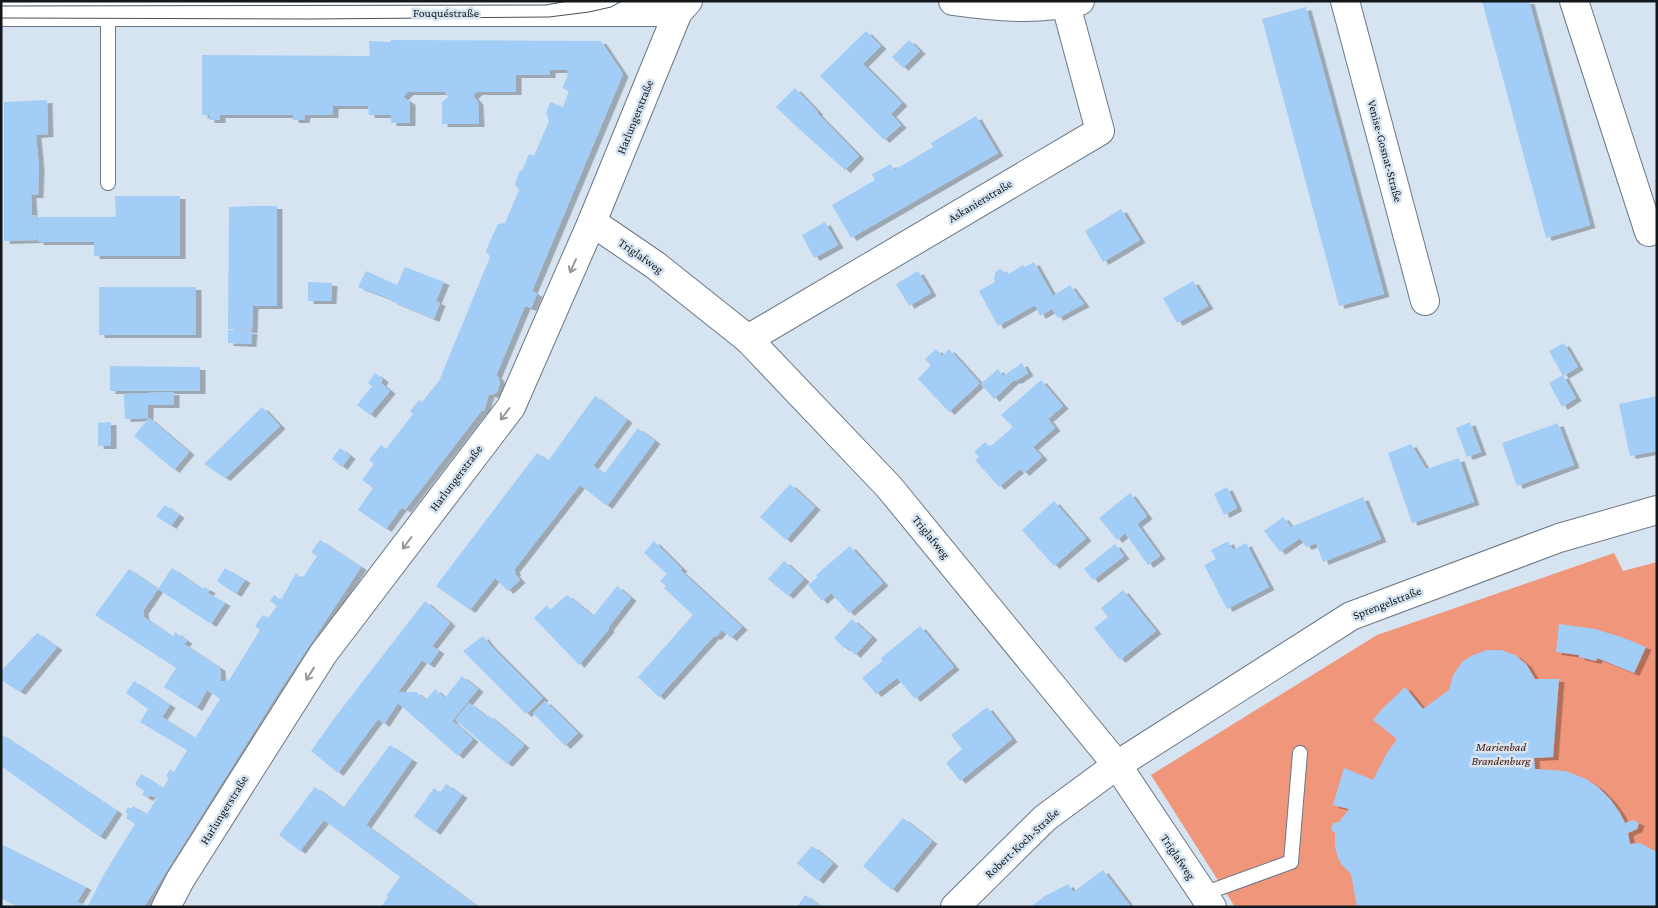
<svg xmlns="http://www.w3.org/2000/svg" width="1658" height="908" viewBox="0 0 1658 908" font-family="'Crimson Pro',serif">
  <defs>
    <filter id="shadow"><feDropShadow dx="5.5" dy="3" stdDeviation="0" flood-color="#0004"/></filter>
  </defs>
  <rect width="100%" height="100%" fill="#d6e4f2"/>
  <!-- green -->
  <path fill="#f0977b" d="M1614 553 1623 571 1657 562V907H1235L1151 775 1377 635Z"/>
  <!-- building -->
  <g fill="#a2cdf7" filter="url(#shadow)">
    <path d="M1482 1H1529L1590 225 1546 238Z"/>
    <path d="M1306 7 1384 294 1339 306 1262 19Z"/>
    <path d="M866 31 881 46 863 64 902 103 891 114 901 125 884 140 820 76Z"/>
    <path d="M391 40 601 41 623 74 532 291 537 294 531 308 525 306 496 376 498 377 500 383 497 392 492 395 489 394 484 411 482 410 405 510 402 507 386 529 358 510 373 488 362 480 374 464 369 460 381 445 386 449 413 414 410 411 419 400 422 402 439 381 490 257 486 251 491 239 498 224 505 223 519 190 515 184 520 170 522 171 529 154 534 156 549 121 546 113 550 102 563 107 569 91 562 88 567 77 568 70H550V75H516V92H477L473 96 478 102 479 124H442V102L448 97 445 92H408L403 97 410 102V123H391V115H369L368 106H333V115H305L304 120H293V115H220V120H209V115H202V55L370 56 369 41 391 42Z"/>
    <path d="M909 40 920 51 903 68 892 57Z"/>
    <path d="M795 88 818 112 817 113 859 156 845 170 798 128 776 107Z"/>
    <path d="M47 100 48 134 36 135 39 167 38 195H31L32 215H36L37 240 4 241V102Z"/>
    <path d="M976 116 998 153 851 238 832 205 875 180 872 174 891 164 894 170 901 166 933 147 931 143Z"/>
    <path d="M115 196H180V256H94V242H38L37 217H116Z"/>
    <path d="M254 206H277V306H253L252 330 228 329 229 207Z"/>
    <path d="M1121 209 1140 240 1103 262 1085 231Z"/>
    <path d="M825 222 838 245 814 258 802 235Z"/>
    <path d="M1034 262 1053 296 1070 285 1084 304 1058 318 1052 309 1040 316 1035 305 998 326 979 291 995 282 994 279 995 272 1000 269 1005 272 1007 275 1023 265 1025 267Z"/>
    <path d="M405 267 444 282 436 301 440 303 434 319 391 301V299L358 287 366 271 397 285Z"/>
    <path d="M918 271 931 293 909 306 896 284Z"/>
    <path d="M1193 281 1208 306 1177 323 1163 298Z"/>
    <path d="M308 282 332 283 331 301H308Z"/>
    <rect x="99" y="287" width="97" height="48"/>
    <path d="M228 330 252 331 251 344 228 343Z"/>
    <path d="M1564 343 1578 367 1563 376 1549 351Z"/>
    <path d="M936 349 942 356 949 349 980 383 949 412 918 379 931 365 925 359Z"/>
    <path d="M1022 363 1028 373 1016 381 1014 380 994 399 981 384 998 369 1003 376Z"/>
    <path d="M110 366 200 367V391H110Z"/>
    <path d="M375 373 383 379 381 383 390 391 370 415 357 405 372 386 368 383Z"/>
    <path d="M1563 375 1576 398 1562 407 1549 383Z"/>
    <path d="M1041 380 1063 406 1048 419 1055 428 1033 447 1042 457 1024 473 1020 469 999 487 975 460 979 457 974 452 985 442 990 447 1013 427 1001 415Z"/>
    <path d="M174 392V405H148V418L125 419 124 394Z"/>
    <path d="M595 396 627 420 593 466 604 474 638 428 655 441 607 506 580 485 514 570 516 572 514 573 520 580 508 591 495 578 470 610 436 586 537 453 548 461Z"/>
    <path d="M1657 396V451L1630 456 1619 404Z"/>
    <path d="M262 407 280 426 225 478 204 464Z"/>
    <path d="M149 418 189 452 174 470 134 436Z"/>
    <path d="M111 422V446H98V423Z"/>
    <path d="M1470 422 1481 452 1467 457 1456 428Z"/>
    <path d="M1558 423 1574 465 1517 486 1502 443Z"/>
    <path d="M1411 444 1426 469 1459 458 1474 502 1412 523 1388 453Z"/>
    <path d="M340 448 350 456 342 467 332 459Z"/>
    <path d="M790 484 815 507 786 540 760 517Z"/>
    <path d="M1227 487 1237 508 1224 515 1214 494Z"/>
    <path d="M1130 493 1147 516 1137 524 1160 556 1148 565 1125 533 1117 540 1099 518Z"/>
    <path d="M1363 497 1381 539 1323 562 1316 543 1306 547 1300 538 1280 552 1264 531 1283 517 1291 527Z"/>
    <path d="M1054 501 1086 538 1054 566 1022 530Z"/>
    <path d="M165 505 179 515 171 526 156 516Z"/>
    <path d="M320 540 361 567 280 690 144 907H19L1 898V844L86 887 77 902 88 906 104 874 135 824 126 818 128 814 125 812 128 807 131 809 133 806 147 814 157 798 150 795 148 798 142 795 144 792 143 790 135 784 141 774 163 788 169 778 166 776 170 769 174 772 187 750 140 722 148 709 126 693 134 681 170 705 162 717 195 738 220 699 207 690 197 708 164 687 176 668 95 615 129 569 158 589 143 611 144 617 173 637 175 632 187 641 184 644 220 668 221 682 229 680 260 630 255 626 263 615 268 618 277 606 270 601 274 595 281 600 296 573 302 579 317 556 311 552Z"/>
    <path d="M654 541 682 569 680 570 742 627 731 638 722 630 716 637 714 636 659 697 638 677 693 615 664 588 666 586 660 581 667 574 644 553Z"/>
    <path d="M1228 541 1233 550 1246 543 1269 587 1227 609 1204 565 1216 559 1211 550Z"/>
    <path d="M1115 544 1124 556 1093 580 1084 569Z"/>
    <path d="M850 546 883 583 849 613 831 593 822 601 808 585 818 577 816 575Z"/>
    <path d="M784 561 804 579 788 596 768 579Z"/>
    <path d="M172 568 202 589 204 587 210 590 208 593 225 603 211 624 158 589Z"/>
    <path d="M225 568 245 580 236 594 217 581Z"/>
    <path d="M617 586 631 598 608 628 609 629 579 665 534 618 547 605 550 610 567 595 593 616Z"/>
    <path d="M1123 590 1156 631 1120 660 1094 628 1108 617 1101 608Z"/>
    <path d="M425 601 450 623 432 646 439 651 429 665 422 660 398 692H416L426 700 435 689 445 698 462 676 478 689 452 721 473 739 458 756 398 703 384 724 378 719 338 773 311 751 336 716Z"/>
    <path d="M852 619 872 637 855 655 846 646 844 648 834 638Z"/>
    <path d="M1559 624 1595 629 1624 638 1646 647 1634 673 1597 658 1596 661 1579 657V655L1556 652Z"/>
    <path d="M920 626 954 667 915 699 897 678 876 694 862 678 882 661 881 658Z"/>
    <path d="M37 633 57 647 20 692 1 680V671Z"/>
    <path d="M483 636 491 646 543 698 526 714 463 651Z"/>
    <path d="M1487 650H1501L1515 655 1526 664 1535 679H1559L1553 757 1534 758 1535 769 1566 771 1586 779 1598 787 1610 799 1620 813 1625 823 1633 820 1639 823 1637 829 1628 833 1630 844 1640 843 1657 852V907H1357L1351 874 1342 865 1338 858 1335 846V833L1331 830 1333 823 1339 822 1349 809 1333 805 1344 768 1373 780 1387 753 1397 739 1373 720 1382 709 1405 687 1423 709 1449 690 1453 675 1463 661 1473 655Z"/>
    <path d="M545 701 578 733 565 746 533 713Z"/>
    <path d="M469 703 487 717 488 715 524 745 507 764 455 720Z"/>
    <path d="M987 707 1012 739 960 781 946 763 962 749 951 735Z"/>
    <path d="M1 734 117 811 100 837 1 766Z"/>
    <path d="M390 745 412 760 366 825 478 907H381L388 897 386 896 400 877 324 820 300 851 279 835 315 787 343 808Z"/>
    <path d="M446 784 462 795 435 832 414 816 434 788 440 793Z"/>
    <path d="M903 818 932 841 892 890 863 866Z"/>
    <path d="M812 846 833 863 818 881 797 863Z"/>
    <path d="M1103 870 1131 907H1030L1045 896 1068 884 1073 892Z"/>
    <path d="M805 895 822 907H797Z"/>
  </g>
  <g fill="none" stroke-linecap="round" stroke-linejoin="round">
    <!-- lane casing -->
    <g stroke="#6c7884" stroke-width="16">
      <g id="lane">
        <path d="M108 183V12"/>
        <path d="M1203 894 1291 862 1300 753"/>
      </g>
    </g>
    <!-- street casing -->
    <g stroke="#6c7884" stroke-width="30">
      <g id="street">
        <path d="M953 1C995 7 1039 11 1080 1"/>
        <path d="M1345 1 1425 301"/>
        <path d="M1574 1 1649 232"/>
        <path d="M1 12H678"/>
        <path d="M592 222 655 265 748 339 889 487 1117 765 1212 907"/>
        <path d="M748 339 1100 131 1066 5"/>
        <path d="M166 907 180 880 323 654 511 407 592 222 678 12 688 1"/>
        <path d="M955 907 1045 818 1117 765 1351 616 1559 538 1657 510"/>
      </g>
    </g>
    <!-- lane -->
    <use href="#lane" stroke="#fff" stroke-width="14"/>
    <!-- street -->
    <use href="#street" stroke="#fff" stroke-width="28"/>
    <!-- tram -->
    <g stroke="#495057" stroke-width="1">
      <path d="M1 6 546 5 568 1"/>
      <path d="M1 18 311 19 549 17 589 12 611 7 622 1"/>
    </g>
  </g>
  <!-- one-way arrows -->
  <defs><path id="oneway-shaft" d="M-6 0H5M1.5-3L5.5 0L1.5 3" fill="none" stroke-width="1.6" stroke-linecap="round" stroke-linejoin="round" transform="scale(1.25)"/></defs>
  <g stroke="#949798">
    <use href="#oneway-shaft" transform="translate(573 266) rotate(114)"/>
    <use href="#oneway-shaft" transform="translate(505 414) rotate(127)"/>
    <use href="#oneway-shaft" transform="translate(407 543) rotate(127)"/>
    <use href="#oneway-shaft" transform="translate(310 674) rotate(122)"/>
  </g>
  <g text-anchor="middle" stroke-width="5" stroke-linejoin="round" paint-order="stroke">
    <!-- street labels -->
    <g font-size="12" fill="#12171b" stroke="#d6e4f2">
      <text x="446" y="17">Fouquéstraße</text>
      <text transform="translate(635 117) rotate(-68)" y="4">Harlungerstraße</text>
      <text transform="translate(1385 151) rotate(75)" y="4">Venise-Gosnat-Straße</text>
      <text transform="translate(980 201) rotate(-31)" y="4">Askanierstraße</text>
      <text transform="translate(641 256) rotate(35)" y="4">Triglafweg</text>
      <text transform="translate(456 478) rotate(-53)" y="4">Harlungerstraße</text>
      <text transform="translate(931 537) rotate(51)" y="4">Triglafweg</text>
      <text transform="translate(1387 603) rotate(-21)" y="4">Sprengelstraße</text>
      <text transform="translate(224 810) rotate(-58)" y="4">Harlungerstraße</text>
      <text transform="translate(1022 843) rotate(-43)" y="4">Robert-Koch-Straße</text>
      <text transform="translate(1178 857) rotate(56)" y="4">Triglafweg</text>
    </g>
    <!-- park labels -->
    <g font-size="12" font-style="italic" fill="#4f1401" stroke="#d6e4f2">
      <text x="1501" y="751">Marienbad<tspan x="1501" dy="14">Brandenburg</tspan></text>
    </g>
  </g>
  <!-- border -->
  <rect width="1658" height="908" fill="none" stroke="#12171b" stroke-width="5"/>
</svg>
